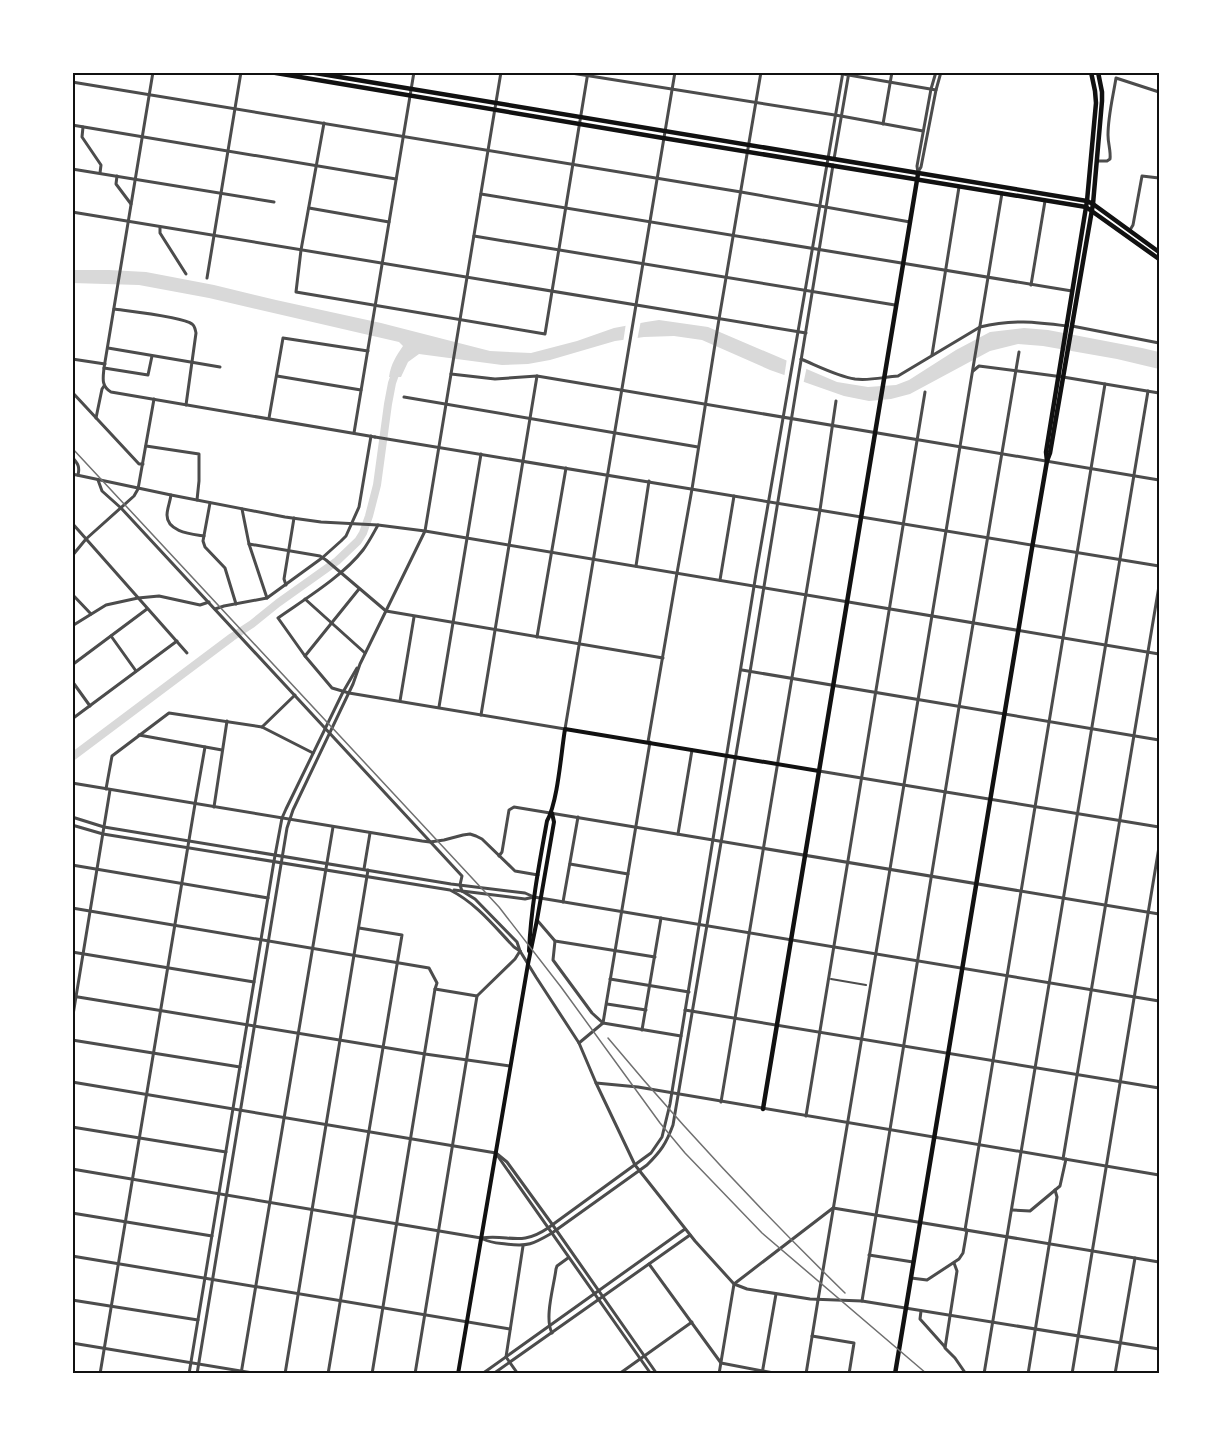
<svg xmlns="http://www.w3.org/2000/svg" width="1231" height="1446" viewBox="0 0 1231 1446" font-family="Karla,sans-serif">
  <rect width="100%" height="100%" fill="#fff"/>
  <!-- water -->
  <path fill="#d9d9d9" d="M72 270H109L146 272 214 285 276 300 381 323 490 351 531 353 577 341 614 328 646 322 659 320 708 327 837 382 868 387 896 385 909 380 956 350 990 332 1024 328 1048 330 1142 348 1159 352V369L1117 359 1043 346 1018 344 990 351 910 394 891 399 869 401 844 396 770 370 702 340 674 336 644 337 615 341 550 360 528 364 502 365 419 354 408 362 401 377H389C391 364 396 356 403 346L399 342 209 298 139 285 72 283Z"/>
  <!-- pier -->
  <g fill="#fff">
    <path d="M641 320 637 341 623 343 626 323Z"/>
    <path d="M787 358 807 366 803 385 784 378Z"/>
  </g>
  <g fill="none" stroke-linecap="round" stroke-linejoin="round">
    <!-- river -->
    <path stroke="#d9d9d9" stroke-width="8" d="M72 757 232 637 252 624 278 603 337 561 358 541 363 533 369 516 377 485 388 404 392 383 397 369"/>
    <!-- pedestrian -->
    <path stroke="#4c4c4c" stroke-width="2" d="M831 979 866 985"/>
    <!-- minor -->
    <g stroke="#4c4c4c" stroke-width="3">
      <path d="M565 72 841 116 923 131"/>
      <path d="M831 72 936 90"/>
      <path d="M72 82 741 192 910 222"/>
      <path d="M324 123 301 250 296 292 545 334 588 72"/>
      <path d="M883 124 892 72"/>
      <path d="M72 125 396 179"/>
      <path d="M83 127 82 137 101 165 100 173"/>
      <path d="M1097 161H1107L1110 159C1111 151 1108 144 1108 135 1108 116 1113 97 1116 78L1159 92"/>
      <path d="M72 169 274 202"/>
      <path d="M918 172 921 167 936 90 941 72"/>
      <path d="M918 173 917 166 931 89 936 72"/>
      <path d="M117 176 116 184 131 204"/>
      <path d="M481 194 1072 291"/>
      <path d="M309 208 389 222"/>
      <path d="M160 227V233L186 274"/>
      <path d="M1130 230 1133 225 1142 176 1159 178"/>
      <path d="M474 236 895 305"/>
      <path d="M207 278 241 72"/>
      <path d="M1031 285 1045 201"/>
      <path d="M114 309C128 311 184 317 192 324 195 326 195 329 196 333L186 405"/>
      <path d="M1072 326 1159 343"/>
      <path d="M108 348 220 367"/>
      <path d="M932 355 959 187"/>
      <path d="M72 359 105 364"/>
      <path d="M801 359C818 366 837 376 855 379 869 381 884 377 898 376L980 327C1011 319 1036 322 1067 326"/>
      <path d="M104 368 148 375 152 356"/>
      <path d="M973 371 979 366 1063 377 1159 393"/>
      <path d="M451 374 495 379 537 376 1159 480"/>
      <path d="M277 376 361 390"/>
      <path d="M72 392 139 464H143"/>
      <path d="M404 397 698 447"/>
      <path d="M96 418 102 389 104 386"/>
      <path d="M269 418 283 338 368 351"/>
      <path d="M354 433 414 72"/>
      <path d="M375 437 1159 566"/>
      <path d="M146 446 199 454V481L197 500"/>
      <path d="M72 457C78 464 80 466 78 475"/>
      <path d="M98 480 102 491 121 508 462 876 460 885 462 891"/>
      <path d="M171 495C170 502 167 509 167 515 167 532 192 534 204 536"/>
      <path d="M210 503 203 541 205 547 225 568 236 604"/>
      <path d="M242 509 249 544 267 598"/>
      <path d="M72 523 187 653"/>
      <path d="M378 525C373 534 369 542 363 550 343 576 305 599 278 618L305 656 332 688 349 693 565 729"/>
      <path d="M249 544 320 556 326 560 386 611 663 658"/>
      <path d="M636 566 649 481"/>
      <path d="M720 580 734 496"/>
      <path d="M286 585 284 579 294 518"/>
      <path d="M72 594 91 614"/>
      <path d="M305 599 365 653"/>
      <path d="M215 609 224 606 267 598 322 558 341 541 346 536 359 507 371 436"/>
      <path d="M72 626 106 605 138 598 159 596 200 605 209 602"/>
      <path d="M111 636 136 671"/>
      <path d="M537 637 566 468"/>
      <path d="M305 656 359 589"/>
      <path d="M72 665 147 609"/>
      <path d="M72 681 90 706"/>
      <path d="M400 701 414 617"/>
      <path d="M439 707 481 454"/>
      <path d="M481 715 537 376"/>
      <path d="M72 719 177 641"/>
      <path d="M262 727 295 695"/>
      <path d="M139 735 222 750"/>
      <path d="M648 742 677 573 692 489 719 319 761 72"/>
      <path d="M106 789 112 756 169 713 262 727 313 753"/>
      <path d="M946 792 1159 827"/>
      <path d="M195 804 205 747"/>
      <path d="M214 807 227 721"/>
      <path d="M678 834 692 750"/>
      <path d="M713 840 1159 914"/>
      <path d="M570 864 628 874"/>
      <path d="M72 865 268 898"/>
      <path d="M364 869 370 833"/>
      <path d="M890 869 1002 193"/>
      <path d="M563 902 578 817"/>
      <path d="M72 908 429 968 437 983 435 989"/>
      <path d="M537 920 555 941 655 957"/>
      <path d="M555 941 553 960 592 1013 603 1023 681 1036"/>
      <path d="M72 952 254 982"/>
      <path d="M610 979 689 992"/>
      <path d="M72 996 425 1054 510 1066"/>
      <path d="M607 1004 646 1010"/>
      <path d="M72 1021 110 790"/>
      <path d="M642 1030 661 918"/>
      <path d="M72 1040 240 1067"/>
      <path d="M721 1102 820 510 836 401"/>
      <path d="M806 1116 925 392"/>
      <path d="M72 1127 226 1152"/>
      <path d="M1063 1159 1159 586"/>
      <path d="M635 1165 695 1241 734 1284 747 1289 810 1299 862 1301 1159 1349"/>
      <path d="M833 1208 1159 1262"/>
      <path d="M1012 1210 1030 1211 1060 1186 1066 1159"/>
      <path d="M72 1213 212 1236"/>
      <path d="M965 1230 1105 384"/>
      <path d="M869 1255 913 1262"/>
      <path d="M954 1263 957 1271 945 1348 955 1358 966 1374"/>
      <path d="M649 1264 721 1363 779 1374"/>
      <path d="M911 1278 927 1280 959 1259 963 1253 967 1230"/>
      <path d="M72 1300 198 1320"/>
      <path d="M862 1301 959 707 1019 352"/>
      <path d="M921 1311 920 1319 945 1347"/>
      <path d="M552 1333C544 1318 554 1286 556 1269L557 1266 568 1258"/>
      <path d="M812 1336 854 1343 849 1374"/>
      <path d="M241 1374 333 827"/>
      <path d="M285 1374 368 870"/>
      <path d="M328 1374 402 935 359 928"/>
      <path d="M372 1374 435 989 477 996"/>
      <path d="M415 1374 477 996 515 959 520 951"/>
      <path d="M482 1374 685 1229"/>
      <path d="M493 1374 690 1235"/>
      <path d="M518 1374 506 1357 523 1246"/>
      <path d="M619 1374 692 1322"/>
      <path d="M762 1374 776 1294"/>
      <path d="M806 1374 818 1300"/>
      <path d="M1028 1374 1057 1197 1055 1190"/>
      <path d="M1115 1374 1135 1258"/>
    </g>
    <!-- tertiary -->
    <g stroke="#4c4c4c" stroke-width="3">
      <path d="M153 72 104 368C103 378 101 386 111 392L375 437"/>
      <path d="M834 159 849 72"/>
      <path d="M72 212 806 333"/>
      <path d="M72 474 171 495 285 517 321 522 378 525 425 531 1159 654"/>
      <path d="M72 556 86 539 134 496 138 489 154 399"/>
      <path d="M742 670 1159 740"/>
      <path d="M565 729 675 72"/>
      <path d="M819 771 946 792"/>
      <path d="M72 783 422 841 430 842 444 840 463 835 470 834 476 836 482 839 515 871 538 875"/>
      <path d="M72 817 104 827 451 884 525 893 534 897 1159 1001"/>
      <path d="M72 825 103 834 450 890C476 903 494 926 514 947L520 951"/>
      <path d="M499 856 502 852 509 810 514 807 713 840"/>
      <path d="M454 890 525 899 534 897"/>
      <path d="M462 891 475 899 517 942 520 951 536 977 579 1043 596 1083 635 1165"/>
      <path d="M685 1010 1159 1088"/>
      <path d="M579 1043 603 1023 650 742"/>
      <path d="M72 1082 496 1153 507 1162 552 1224 657 1374"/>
      <path d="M596 1083 638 1087 1159 1175"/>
      <path d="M497 1155 651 1374"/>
      <path d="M72 1169 481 1238C510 1234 520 1247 548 1228L651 1153 662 1137 670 1104 756 574 843 72"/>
      <path d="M483 1239C491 1243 498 1243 506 1244 528 1247 533 1244 552 1233L647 1165C661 1151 666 1144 673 1125L750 672 833 165"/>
      <path d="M72 1256 510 1329"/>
      <path d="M818 1300 890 869"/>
      <path d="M72 1343 259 1374"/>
      <path d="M100 1374 195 804"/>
      <path d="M189 1374 274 861 282 818 286 809 343 692 357 668"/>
      <path d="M197 1374 287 828 293 810 353 684 360 664 425 531 501 72"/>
      <path d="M719 1374 734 1284 833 1208"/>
      <path d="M984 1374 1148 391"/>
      <path d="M1072 1374 1159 847"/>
      <path d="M1158 1374 1159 1367"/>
    </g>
    <!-- secondary -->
    <g stroke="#111" stroke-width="4">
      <path d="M529 951C531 907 539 865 547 821 558 801 561 753 565 729L819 771"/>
      <path d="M458 1374 528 964 537 920 554 822 552 813"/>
    </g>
    <!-- primary -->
    <path stroke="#111" stroke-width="4.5" d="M763 1109 918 174"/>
    <!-- trunk -->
    <g stroke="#111" stroke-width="4.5">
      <path d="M270 72 663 138 1086 207 1159 259"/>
      <path d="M309 72 1087 201 1093 204 1159 252"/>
      <path d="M1047 461 1046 452 1087 201 1096 103 1095 91 1091 72"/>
      <path d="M895 1374 1031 554 1047 461 1050 453 1093 204 1102 101V92L1098 72"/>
    </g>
    <!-- rail -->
    <g stroke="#707070" stroke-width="1.5">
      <path d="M72 448 499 907 561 987 660 1123 685 1153 762 1233 927 1374"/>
      <path d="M608 1038C682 1127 762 1212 845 1293"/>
    </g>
  </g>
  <!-- border -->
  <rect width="1231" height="1446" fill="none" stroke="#ffffff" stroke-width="147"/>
  <rect x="74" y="74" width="1084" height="1298" fill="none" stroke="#111" stroke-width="2"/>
</svg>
